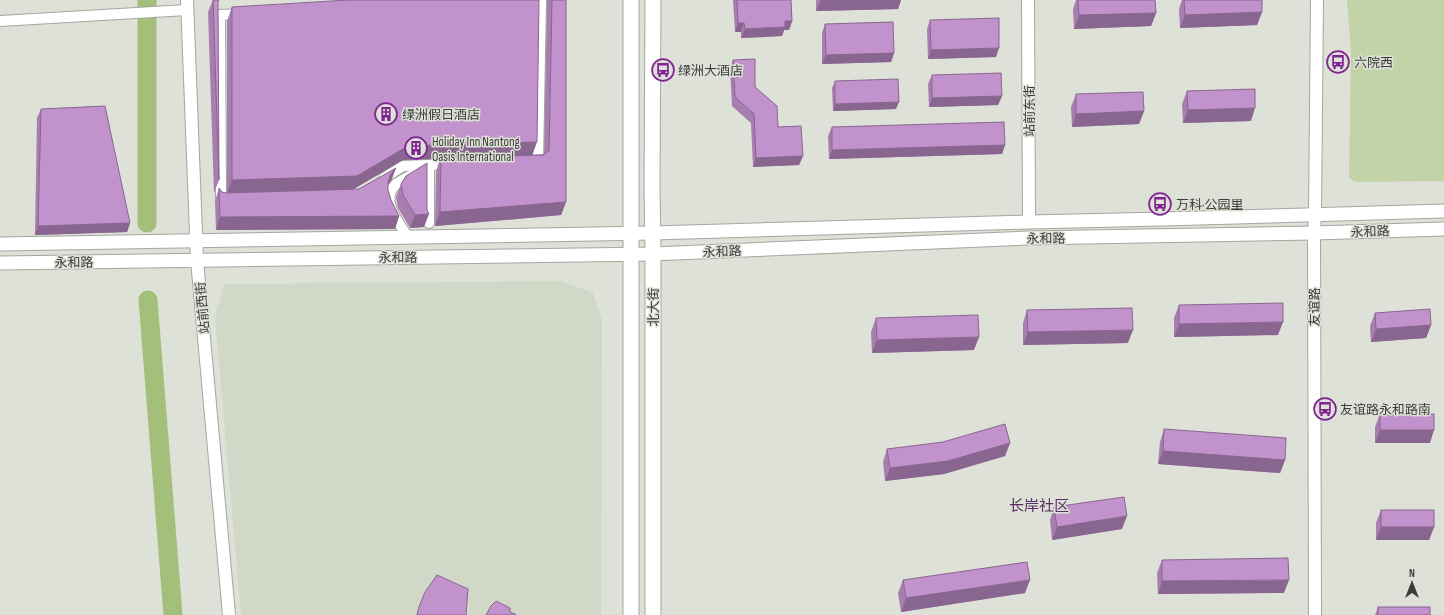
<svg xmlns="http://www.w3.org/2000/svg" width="1444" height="615" viewBox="0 0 1444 615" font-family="'Sofia Sans Condensed','Noto Sans SC',sans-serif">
  <rect width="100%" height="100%" fill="#dde1d7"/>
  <!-- built -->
  <path fill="#d1d8c7" d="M561 281 593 293 602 320 601 615H241L215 317 224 284Z"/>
  <!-- grass -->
  <path fill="#c2d4a7" d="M1347 0H1444V181L1358 182 1353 181 1349 177 1351 53Z"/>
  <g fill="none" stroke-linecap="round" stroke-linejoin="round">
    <!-- river -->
    <g stroke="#a4bf7a" stroke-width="19">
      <path d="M147 0V223"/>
      <path d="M148 300 173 615"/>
    </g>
    <!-- minor casing -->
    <g stroke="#a3a79e" stroke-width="12">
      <g id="minor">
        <path d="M0 21 187 10"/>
        <path d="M532 162H538L541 0"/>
        <path d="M429 165V223"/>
        <path d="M384 178 403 166 450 164"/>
        <path d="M225 200H221L220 15 241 14"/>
        <path d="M408 237C399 223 379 200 396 184 401 180 409 177 415 173"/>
      </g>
    </g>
    <!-- tertiary casing -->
    <g stroke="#a3a79e" stroke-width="14">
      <g id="tertiary">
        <path d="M187 0 197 260 229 615"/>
        <path d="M1028 0 1029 222"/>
        <path d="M1315 615 1314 233 1315 214 1317 0"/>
      </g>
    </g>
    <!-- secondary casing -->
    <g stroke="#a3a79e" stroke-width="15">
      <g id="secondary">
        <path d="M0 244 653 233 1029 222 1163 219 1444 211"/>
        <path d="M0 263 653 254 1028 238 1314 233 1444 229"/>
      </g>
    </g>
    <!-- primary casing -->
    <g stroke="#a3a79e" stroke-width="17">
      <g id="primary">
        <path d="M631 0V615"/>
        <path d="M653 615V254L652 186 653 0"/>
      </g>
    </g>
    <!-- minor -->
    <use href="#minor" stroke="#fff" stroke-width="10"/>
    <!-- tertiary -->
    <use href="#tertiary" stroke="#fff" stroke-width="12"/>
    <!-- secondary -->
    <use href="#secondary" stroke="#fff" stroke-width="13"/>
    <!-- primary -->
    <use href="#primary" stroke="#fff" stroke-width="15"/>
  </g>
  <!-- wall -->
  <g fill="#a77eaf">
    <path d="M213 0H219L218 2 219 180 214 193 208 12Z"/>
    <path d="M547 0H566V202L561 215 435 226 436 172 440 158 403 160 352 190 227 193V21L232 7 532 155 544 154Z"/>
    <path d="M733 0H791L792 21 789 30H784L782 36 741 38V32H735Z"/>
    <path d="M816 0H901L898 9 816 11Z"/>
    <path d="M1076 0H1155L1156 13 1151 26 1074 29 1073 9Z"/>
    <path d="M1182 0H1262V12L1257 25 1180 28 1179 9Z"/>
    <path d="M930 20 996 57 928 59 927 29Z"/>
    <path d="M825 24 894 53 891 62 822 64V33Z"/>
    <path d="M733 60 755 87 778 127 803 156 799 165 753 167 751 123 732 106 730 69Z"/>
    <path d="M932 75 1002 96 998 105 929 107 928 84Z"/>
    <path d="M835 81 896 109 833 111 832 88Z"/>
    <path d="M1187 91 1251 121 1183 123 1182 104Z"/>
    <path d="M1076 94 1144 111 1139 124 1072 127 1071 107Z"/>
    <path d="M41 109 130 223 127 232 35 235 37 118Z"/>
    <path d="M832 127 1005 145 1002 154 829 159 828 136Z"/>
    <path d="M396 168 391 181 388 185V190L391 200 399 216 395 229 216 230 215 201 219 188 222 192 226 193 359 189Z"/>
    <path d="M401 184 424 227 410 228 398 208 396 197Z"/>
    <path d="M1179 305 1278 335 1174 337V318Z"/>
    <path d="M1027 310 1128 343 1023 345V323Z"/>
    <path d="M1375 313 1431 325 1426 338 1371 342 1370 326Z"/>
    <path d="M876 318 974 350 872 353 871 332Z"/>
    <path d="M1380 414 1430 443H1375V427Z"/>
    <path d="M1164 429 1285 460 1280 473 1158 464 1160 442Z"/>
    <path d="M1010 443 1005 456 944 474 885 481 883 462 887 449Z"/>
    <path d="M1054 507 1122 529 1052 540 1050 520Z"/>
    <path d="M1381 510 1434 527 1429 540H1376V523Z"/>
    <path d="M1162 560 1284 593 1158 594 1157 573Z"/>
    <path d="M903 580 1025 593 901 612 898 593Z"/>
    <path d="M1378 607 1430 615H1375Z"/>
  </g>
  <!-- shaded-wall -->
  <g fill="#88668f">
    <path d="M821 0H901L898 9 816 11Z"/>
    <path d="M1262 12 1257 25 1180 28 1185 15Z"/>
    <path d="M1156 13 1151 26 1074 29 1079 15Z"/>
    <path d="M785 21H792L789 30H784L782 36 741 38 745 29Z"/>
    <path d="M738 23H744L741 32H735Z"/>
    <path d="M999 48 996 57 928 59 931 50Z"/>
    <path d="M894 53 891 62 822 64 826 55Z"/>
    <path d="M1002 96 998 105 929 107 932 98Z"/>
    <path d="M899 102 896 109 833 111 835 104Z"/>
    <path d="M1255 108 1251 121 1183 123 1188 110Z"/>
    <path d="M1144 111 1139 124 1072 127 1076 114Z"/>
    <path d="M537 142 532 156 403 160 352 190 227 193 232 180 408 146Z"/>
    <path d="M1005 145 1002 154 829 159 832 150Z"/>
    <path d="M803 156 799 165 753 167 756 158Z"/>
    <path d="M396 168 391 181 386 188 390 175Z"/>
    <path d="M566 202 561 215 435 226 440 212Z"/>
    <path d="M429 214 424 227 410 228 415 215Z"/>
    <path d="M399 216 395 229 216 230 220 217Z"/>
    <path d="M130 223 127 232 35 235 38 226Z"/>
    <path d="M1283 322 1278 335 1174 337 1179 324Z"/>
    <path d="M1431 325 1426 338 1371 342 1376 329Z"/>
    <path d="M1133 330 1128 343 1023 345 1028 332Z"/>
    <path d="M979 337 974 350 872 353 877 340Z"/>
    <path d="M1380 430H1434L1430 443H1375Z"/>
    <path d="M1010 443 1005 456 944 474 885 481 890 468Z"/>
    <path d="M1163 451 1285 460 1280 473 1158 464Z"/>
    <path d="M1127 516 1122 529 1052 540 1057 527Z"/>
    <path d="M1381 527H1434L1429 540H1376Z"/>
    <path d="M1030 580 1025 593 901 612 906 598Z"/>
    <path d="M1289 580 1284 593 1158 594 1162 581Z"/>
  </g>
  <!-- building -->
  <g fill="#c292cc" stroke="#88668f">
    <path d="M213 0H219L218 2 219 180Z"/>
    <path d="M348 0H539L537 142 408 146 357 176 232 180V7Z"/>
    <path d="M552 0H566V202L440 212 441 158 543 155 549 151Z"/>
    <path d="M737 0H791L792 21H785V27L745 29 744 23H738Z"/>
    <path d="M1078 0H1155L1156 13 1079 15Z"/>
    <path d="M1184 0H1262V12L1185 15Z"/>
    <path d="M999 18V48L931 50 930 20Z"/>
    <path d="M893 22 894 53 826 55 825 24Z"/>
    <path d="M755 59V87L777 106 778 127 801 126 803 156 756 158 754 114 735 97 733 60Z"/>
    <path d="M1001 73 1002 96 932 98V75Z"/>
    <path d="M898 79 899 102 835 104V81Z"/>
    <path d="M1255 89V108L1188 110 1187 91Z"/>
    <path d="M1143 92 1144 111 1076 114V94Z"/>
    <path d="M105 106 130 223 38 226 41 109Z"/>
    <path d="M1004 122 1005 145 832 150V127Z"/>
    <path d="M427 163V210L429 214 415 215 403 195 401 184 406 176Z"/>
    <path d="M396 168 390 175 388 183V190L391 200 399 216 220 217 219 188 222 192 226 193 359 189Z"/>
    <path d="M1283 303V322L1179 324V305Z"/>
    <path d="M1132 308 1133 330 1028 332 1027 310Z"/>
    <path d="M1430 309 1431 325 1376 329 1375 313Z"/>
    <path d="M978 315 979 337 877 340 876 318Z"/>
    <rect x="1380" y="414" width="54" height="16"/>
    <path d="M1005 424 1010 443 948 461 890 468 887 449 943 442Z"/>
    <path d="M1164 429 1286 438 1285 460 1163 451Z"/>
    <path d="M1124 497 1127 516 1057 527 1054 507Z"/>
    <rect x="1381" y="510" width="53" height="17"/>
    <path d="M1288 558 1289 580 1162 581V560Z"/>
    <path d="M1027 562 1030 580 906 598 903 580Z"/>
    <path d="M437 575 468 589 466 615H417L419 607 425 592Z"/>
    <path d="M496 601 510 608V612L515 614 516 615H486L491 606Z"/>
    <rect x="1378" y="607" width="52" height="8"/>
  </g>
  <!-- icons -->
  <defs>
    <g id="bus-ring" transform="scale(1.15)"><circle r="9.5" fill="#dde1d7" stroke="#802491" stroke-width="1.5"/><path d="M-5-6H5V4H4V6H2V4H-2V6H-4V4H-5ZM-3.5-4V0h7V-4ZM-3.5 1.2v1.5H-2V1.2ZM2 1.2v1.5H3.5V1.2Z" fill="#802491"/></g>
    <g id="building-ring" transform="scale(1.15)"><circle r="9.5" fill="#dde1d7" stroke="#802491" stroke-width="1.5"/><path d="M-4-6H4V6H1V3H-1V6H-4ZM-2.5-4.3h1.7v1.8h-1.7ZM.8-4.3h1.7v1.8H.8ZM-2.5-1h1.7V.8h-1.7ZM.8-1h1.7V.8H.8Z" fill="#802491"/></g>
  </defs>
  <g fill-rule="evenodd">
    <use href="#bus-ring" x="1338" y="62"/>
    <use href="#bus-ring" x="663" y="70"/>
    <use href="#building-ring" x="386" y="114"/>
    <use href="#building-ring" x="416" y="148"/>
    <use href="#bus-ring" x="1160" y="204"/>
    <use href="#bus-ring" x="1325" y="409"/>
  </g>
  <g text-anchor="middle" stroke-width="3" stroke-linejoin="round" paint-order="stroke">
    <!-- poi labels -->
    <g font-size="13" fill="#3b3d39" stroke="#dde1d7" text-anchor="start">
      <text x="1354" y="67">六院西</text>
      <text x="678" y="75">绿洲大酒店</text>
      <text x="402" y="119">绿洲假日酒店</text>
      <text x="432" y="146">Holiday Inn Nantong<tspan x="432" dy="15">Oasis International</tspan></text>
      <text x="1176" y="209">万科·公园里</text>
      <text x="1340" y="414">友谊路永和路南</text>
    </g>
    <!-- street labels -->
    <g font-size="13" fill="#3b3d39" stroke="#dde1d7">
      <text transform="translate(1029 111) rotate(-90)" y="5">站前东街</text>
      <text transform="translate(1370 231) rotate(-2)" y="5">永和路</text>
      <text transform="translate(1046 238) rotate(-1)" y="5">永和路</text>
      <text transform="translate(722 251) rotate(-2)" y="5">永和路</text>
      <text transform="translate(398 257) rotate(-1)" y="5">永和路</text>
      <text transform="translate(74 262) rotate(-1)" y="5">永和路</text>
      <text transform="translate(653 307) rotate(-90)" y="5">北大街</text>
      <text transform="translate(1314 307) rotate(-90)" y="5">友谊路</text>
      <text transform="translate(202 308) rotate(-95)" y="5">站前西街</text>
    </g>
    <!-- quarter labels -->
    <g font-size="15" fill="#5a2e62" stroke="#dde1d7">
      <text x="1039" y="511">长岸社区</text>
    </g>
  </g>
  <!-- north arrow -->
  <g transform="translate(1412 583)" stroke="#dde1d7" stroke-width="3" paint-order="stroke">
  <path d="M0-3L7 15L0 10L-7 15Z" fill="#3b3d39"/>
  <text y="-6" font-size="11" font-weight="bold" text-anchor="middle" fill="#3b3d39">N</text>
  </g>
</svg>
